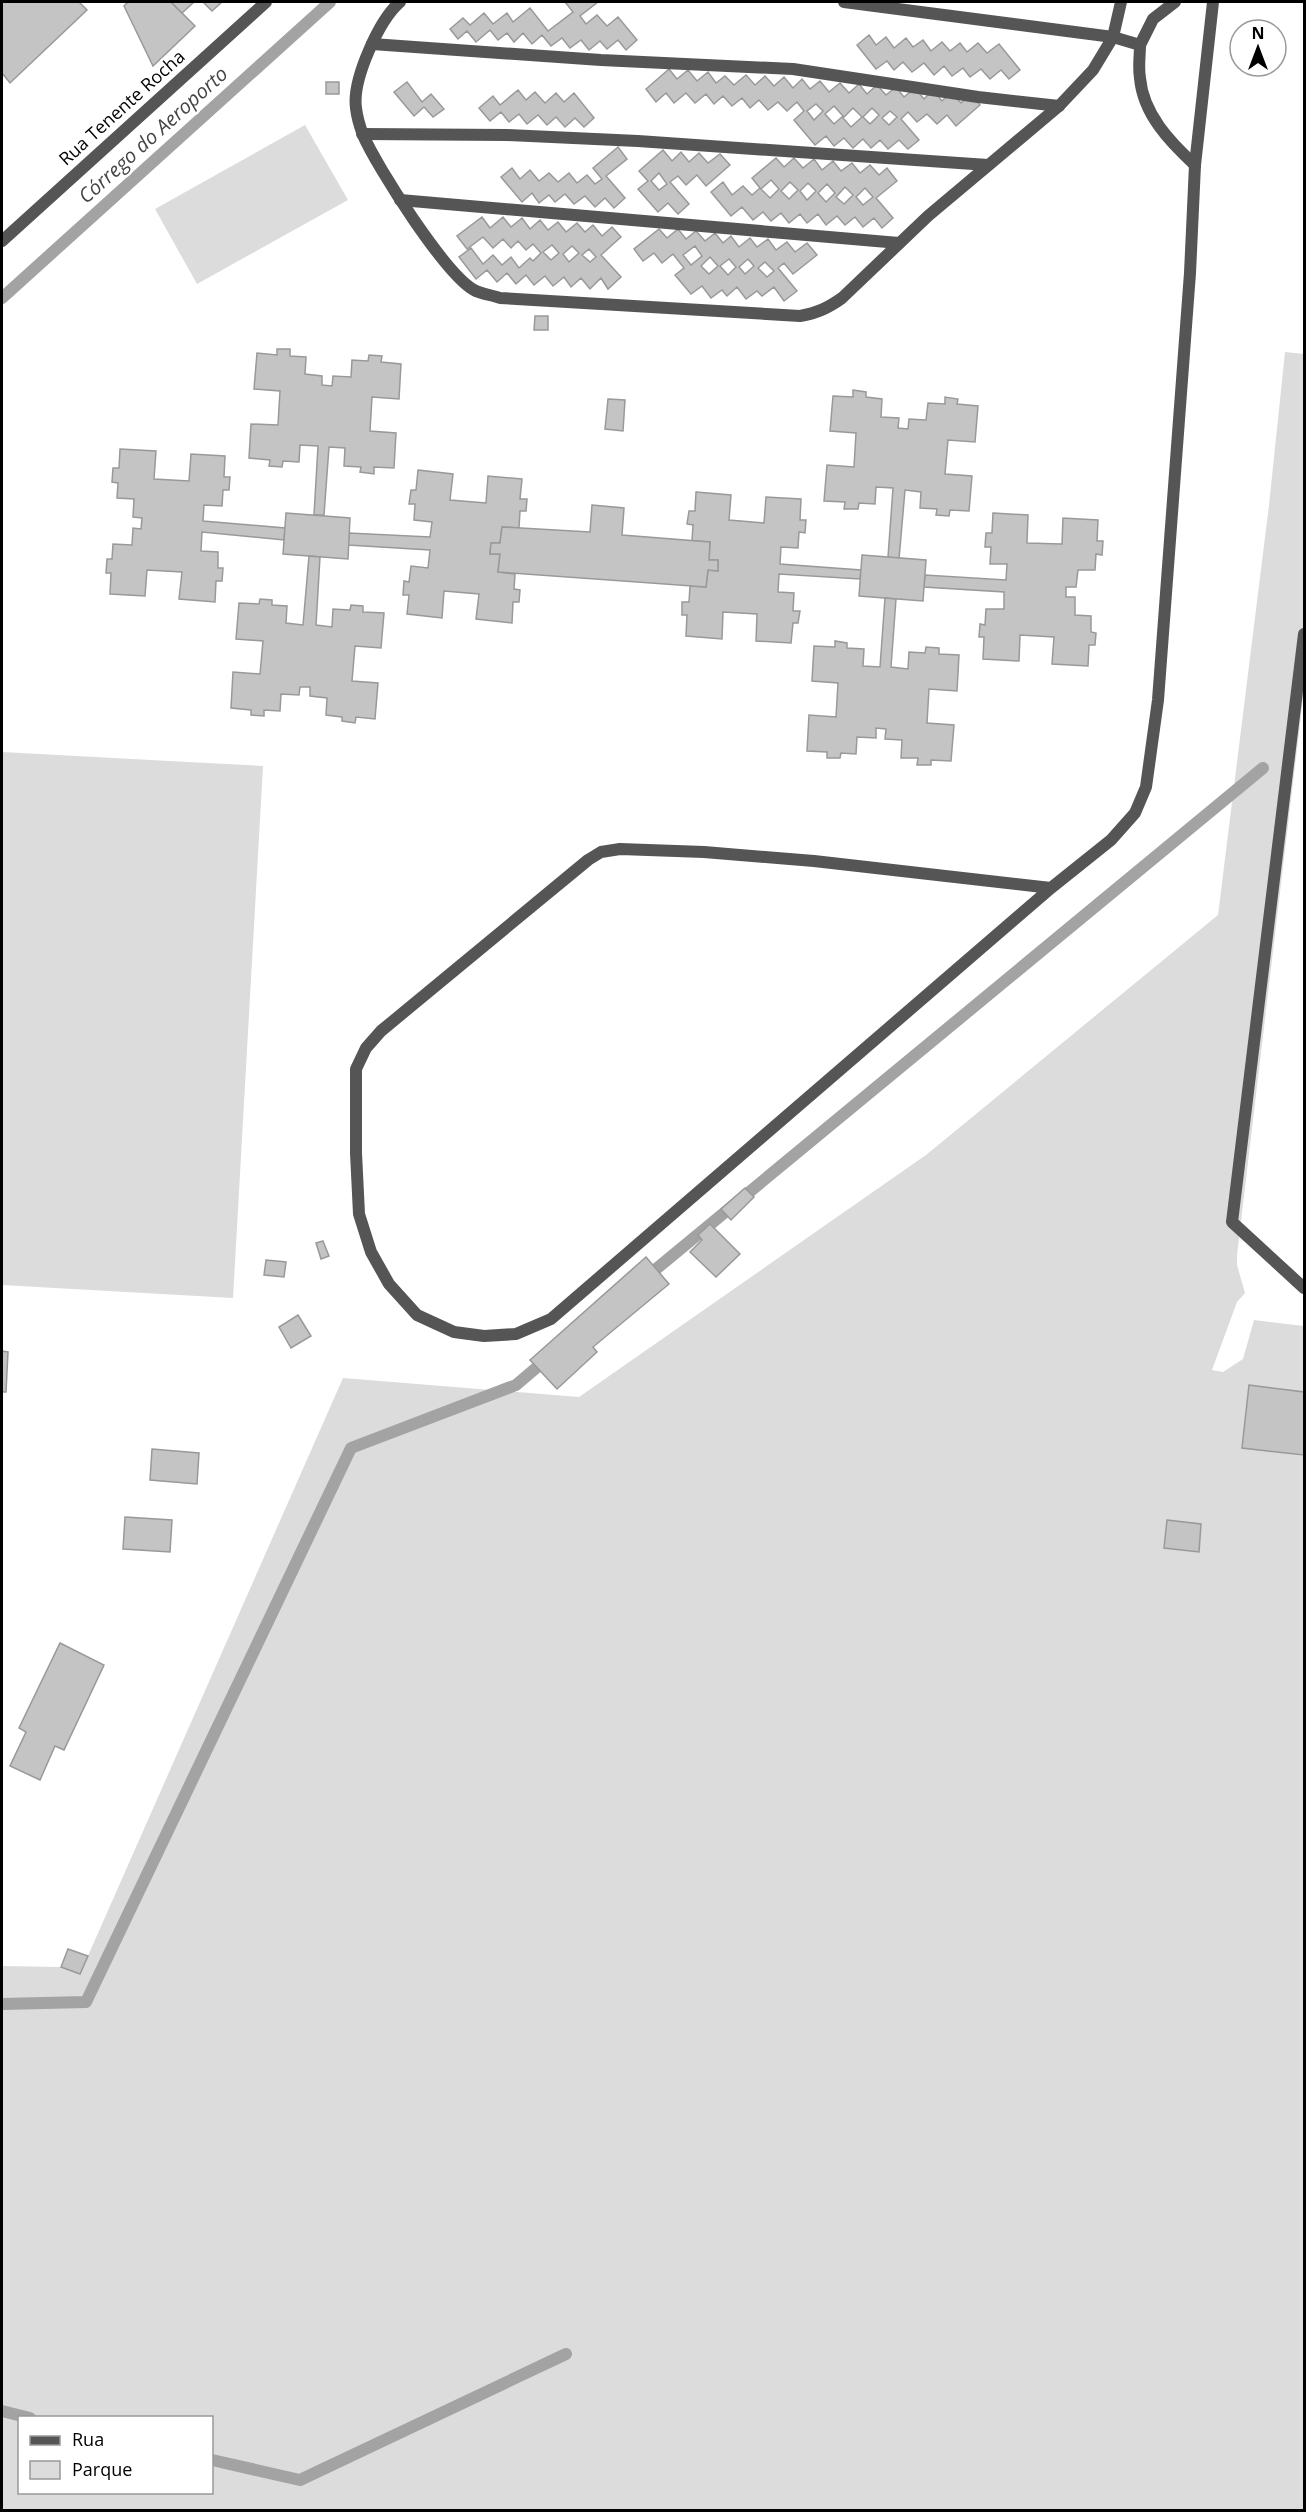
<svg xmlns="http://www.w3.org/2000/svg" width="1306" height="2512" viewBox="0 0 1306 2512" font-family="'Open Sans',sans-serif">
  <rect width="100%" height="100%" fill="#fff"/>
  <!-- green -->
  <g fill="#dcdcdc" fill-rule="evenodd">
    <path d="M305 125 348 200 197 284 155 209Z"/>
    <path d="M1285 352 1304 354V690L1237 1255V1265L1245 1293 1237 1302 1212 1370 1223 1372 1243 1359 1254 1320 1304 1326V2510H2V1966L61 1967 80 1974 343 1378 579 1397 926 1155 1218 915 1269 505ZM20 2418H212V2492H20Z"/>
    <path d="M2 752 263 766 233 1298 2 1285Z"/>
  </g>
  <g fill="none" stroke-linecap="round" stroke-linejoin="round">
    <!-- stream -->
    <g stroke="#a3a3a3" stroke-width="12">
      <path d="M2 298 330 2"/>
      <path d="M644 1279 1263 768"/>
      <path d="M2 2004 86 2002 351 1448 516 1385 549 1357"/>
      <path d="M2 2411 30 2418"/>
      <path d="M212 2460 300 2480 566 2354"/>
    </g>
  </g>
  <!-- building -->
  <g fill="#c4c4c4" stroke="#999" stroke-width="1.5" fill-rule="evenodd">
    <path d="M2 2H79L87 10 10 83 2 73Z"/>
    <path d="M128 2H171L195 26 153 66 124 6Z"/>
    <path d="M171 2H194L182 13Z"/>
    <path d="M203 2H222L212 11Z"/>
    <path d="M565 2H598L580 16 586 24 597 15 607 26 618 17 637 40 626 50 618 40 607 49 600 41 589 50 581 40 570 48 562 38 551 46 542 35 532 44 523 33 514 42 507 33 498 40 490 30 476 42 467 31 458 39 450 29 463 18 470 25 484 13 493 24 507 13 513 22 530 8 548 31 573 12Z"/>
    <path d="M869 35 876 45 886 37 894 48 906 38 913 47 923 40 931 51 942 42 950 51 960 43 967 52 978 43 987 53 999 44 1020 70 1009 79 1001 70 990 79 981 69 970 77 963 68 952 76 944 66 934 75 924 63 912 72 903 62 894 70 887 61 876 69 857 45Z"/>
    <path d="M669 69 677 79 688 70 697 81 708 72 716 83 725 76 734 85 746 75 755 85 765 76 774 86 784 77 793 88 802 79 810 89 820 81 829 92 840 83 849 93 859 84 867 94 877 85 886 95 896 87 904 97 915 88 924 99 933 90 942 101 951 92 961 103 971 94 980 105 956 126 947 115 937 124 927 114 917 122 908 112 901 119 919 140 908 149 899 140 888 149 880 140 871 148 863 139 853 148 844 138 834 146 826 136 815 145 794 120 804 111 797 102 787 111 778 102 768 110 759 100 750 108 742 98 732 106 723 96 714 104 706 94 695 103 686 93 674 103 666 93 656 102 646 89ZM816 104 823 111 814 120 807 111ZM834 106 843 116 834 124 825 114ZM853 108 862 117 851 127 843 118ZM872 108 879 115 870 124 863 117ZM890 111 897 117 889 125 882 118Z"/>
    <rect x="326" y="82" width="13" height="12"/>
    <path d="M407 82 422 102 431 94 444 109 433 117 424 107 414 116 394 92Z"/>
    <path d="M518 90 526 100 535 92 545 103 556 93 564 102 574 93 594 118 584 127 575 118 565 127 556 117 547 125 538 115 527 124 519 114 509 122 501 112 490 121 479 108 493 96 500 105Z"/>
    <path d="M618 147 627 159 606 176 625 198 614 208 605 198 595 207 585 196 574 204 565 194 555 202 549 195 539 203 532 193 522 202 501 177 512 168 520 179 530 170 539 181 549 173 558 182 569 173 577 183 587 175 595 184 602 179 593 168Z"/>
    <path d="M663 150 672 161 681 152 689 162 699 153 708 163 720 154 730 165 706 186 697 175 686 185 678 176 670 182 689 204 678 214 668 203 658 212 638 189 648 181 639 171ZM659 173 667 184 659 190 651 181Z"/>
    <path d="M776 158 784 167 794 158 803 168 814 159 822 170 833 161 841 171 852 163 860 173 870 165 879 175 887 168 897 181 876 198 893 218 882 228 874 218 863 227 855 217 845 225 837 216 826 225 818 214 807 223 800 214 789 223 781 213 771 221 763 212 753 220 742 207 731 216 711 192 723 182 732 195 743 186 752 195 760 188 752 178ZM771 180 779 189 770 198 761 189ZM790 182 798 190 789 199 781 191ZM808 183 816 191 807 200 800 191ZM827 184 835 193 826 202 818 193ZM845 187 853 195 844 204 836 197ZM865 188 873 197 863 205 856 197Z"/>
    <path d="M482 217 490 228 503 217 511 227 522 218 530 229 540 220 548 230 558 222 566 232 577 223 585 232 593 225 602 236 612 227 621 237 601 255 621 277 608 289 601 278 590 289 581 278 571 287 564 277 553 286 545 276 534 285 526 275 516 284 507 273 497 282 487 270 476 279 459 257 471 248 483 264 493 255 502 265 511 257 519 268 530 258 533 261 541 253 533 244 526 250 518 241 511 248 503 239 493 248 483 237 467 249 457 236ZM552 245 559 253 551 260 543 252ZM572 246 579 253 569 262 563 254ZM589 249 596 257 590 262 582 255Z"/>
    <path d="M659 229 667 238 678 229 686 239 696 231 705 241 715 233 723 243 731 236 739 247 750 238 757 247 768 239 776 250 787 242 795 252 807 243 817 255 793 274 784 263 778 268 797 291 784 301 774 287 762 296 757 291 746 299 737 287 727 296 722 290 711 298 702 286 691 294 675 275 684 268 673 254 662 263 654 253 643 261 634 249ZM695 246 702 256 691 265 683 255ZM710 257 718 266 709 274 701 266ZM729 259 736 267 728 275 720 266ZM748 259 754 266 745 274 739 267ZM765 262 774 271 767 277 758 268Z"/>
    <path d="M535 316H548V330H534Z"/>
    <path d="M277 349H290V356L306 357 305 374 322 376V385L332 386 333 376 351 377 352 360 368 361 369 355 382 356 381 362 401 364 399 399 372 397 370 431 396 433 394 468 374 467V474L360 472 361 467 344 466 345 448 329 447 324 515H314L318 446 300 445 299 462 283 461 282 467 269 466 270 460 249 458 251 424 278 425 280 391 254 389 257 353 277 355Z"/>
    <path d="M853 390 866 392V397L882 399 881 417 899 418 898 428 908 429 909 419 926 420 928 403 945 404V397L958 399 957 404 978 406 975 442 948 440 945 474 972 476 969 511 950 510 949 516 936 515 937 509 920 508 921 492 905 490 899 559 888 557 893 488 876 487 875 504 859 503 858 509H844L845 502 824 501 827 465 854 467 856 433 830 431 833 396 853 397Z"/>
    <path d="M608 399 625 400 623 431 605 429Z"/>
    <path d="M120 449 156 451 154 479 189 481 191 454 225 456 224 477H230L229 490H223L222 506 204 505 203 521 285 528 284 540 202 532 201 551 218 552V568H223L222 581H216L215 602 179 599 182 572 147 570 145 596 110 594 111 573H106L107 559H112L113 544 132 545 133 528 141 529 142 518 133 517 134 499 117 498 118 483 112 482 113 468H119Z"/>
    <path d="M418 470 453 474 450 500 486 503 488 476 522 479 520 499H527L526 511H520L519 528 502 527 500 543H491L490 554H500L498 572 515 574 514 589 520 590 519 602H513L512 623 476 619 479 594 444 591 442 618 407 614 409 595H403L404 581 409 582 411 566 428 568 430 550 348 545 349 533 430 537 432 522 414 520 415 504H409L411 490H416Z"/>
    <path d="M696 492 731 495 729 520 764 523 766 497 801 499 800 520H806L805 533 799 532 798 548 781 547 780 564 861 570 860 579 779 574 778 592 794 593 793 611H800L798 623H793L791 643 756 641 757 614 723 612 722 639 686 636 687 615H682V602H689L690 586 706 587 708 570 718 571V560H709L710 542 692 541 693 525 687 524 689 511H695Z"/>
    <path d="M592 505 624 508 622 535 710 542 709 560H718V571L708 570 706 587 498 572 500 554H490L491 543H500L502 527 590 532Z"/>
    <path d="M286 513 350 518 348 559 283 554Z"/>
    <path d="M993 513 1028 515 1027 543 1062 544 1063 518 1098 520 1097 541H1103L1102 555 1096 554 1095 570H1078L1076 587H1066V597H1075V615L1091 616V632L1096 633 1095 645H1089L1088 666 1052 664 1054 637 1020 635 1019 661 983 659 984 637H979L980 624 985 625 986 609H1004V592L924 587 925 575 1006 580 1007 564H990L991 547H985L986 533H992Z"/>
    <path d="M862 555 926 560 923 601 859 596Z"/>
    <path d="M309 556 320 557 316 625 332 627 333 609 350 610 351 605 363 606V612L384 613 381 648 355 646 352 681 378 683 375 719 356 717 355 723 342 721V717L326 715 327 698 310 696V687H300L299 695 281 694 280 711 264 710V716L251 715V710L231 708 233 672 260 674 263 641 236 639 239 603 259 604 260 599 272 600V605L287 606 286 623 303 625Z"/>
    <path d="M885 598 896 599 891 667 908 669 909 652 925 653 926 647 939 648V654L959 655 957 691 929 689 927 723 954 725 951 761 931 760V765H917L918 758H901L902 740 885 739 886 729 876 728V738L857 737 856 754 841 753 840 758H827V752L807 751 809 715 836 717 838 683 812 681 814 646 835 647V641L847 643V648L864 649 863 666 880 667Z"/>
    <path d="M745 1188 754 1197 731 1220 721 1209Z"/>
    <path d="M710 1224 740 1254 716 1277 690 1252 702 1240 698 1235Z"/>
    <path d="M323 1241 329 1256 321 1259 316 1243Z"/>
    <path d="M646 1257 669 1284 593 1347 597 1352 557 1389 530 1360Z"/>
    <path d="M266 1260 286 1262 284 1277 264 1275Z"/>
    <path d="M298 1315 311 1336 291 1348 279 1327Z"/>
    <path d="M2 1351 8 1352 6 1392H2Z"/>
    <path d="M1249 1385 1304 1392V1455L1242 1448Z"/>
    <path d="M152 1449 199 1453 197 1484 150 1480Z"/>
    <path d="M125 1517 172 1520 170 1552 123 1549Z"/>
    <path d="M1167 1520 1201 1524 1199 1552 1164 1548Z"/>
    <path d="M60 1643 104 1665 64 1750 55 1746 40 1780 10 1766 26 1732 19 1728Z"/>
    <path d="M68 1949 88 1956 80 1974 61 1967Z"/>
  </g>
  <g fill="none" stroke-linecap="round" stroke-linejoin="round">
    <!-- service -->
    <g stroke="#555" stroke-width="12">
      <path d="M1304 634 1232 1222 1304 1288"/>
      <path d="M1051 888 814 861 704 852 620 849 601 852 588 860 381 1031 366 1048 356 1069V1153L359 1214 371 1252 389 1284 417 1315 454 1332 484 1336 516 1334 551 1319 1051 888 1111 840 1135 813 1146 787 1158 700 1190 273 1195 165"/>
    </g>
    <!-- minor -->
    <g stroke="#555" stroke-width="12">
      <path d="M400 2C379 20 352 80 356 108 357 117 360 127 363 135 377 167 445 274 474 290 481 294 492 295 500 298L800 316C817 313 828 308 842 298L928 216 1059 106 1093 70 1113 37 1121 2"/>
      <path d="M844 2 1113 37 1140 45C1140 56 1138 67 1140 78 1143 114 1170 142 1195 165"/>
      <path d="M372 44 601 60 793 69 978 97 1059 106"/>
      <path d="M1140 45 1153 19 1175 2"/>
      <path d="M362 134 507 135 638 141 988 165"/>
      <path d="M1195 165 1213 2"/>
      <path d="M400 200 899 243"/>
      <path d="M2 241 266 2"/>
    </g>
  </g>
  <g text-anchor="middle" stroke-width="5" stroke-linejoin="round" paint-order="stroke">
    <!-- street labels -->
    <g font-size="18" fill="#000" stroke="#fff">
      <text transform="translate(122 108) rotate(-42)" y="6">Rua Tenente Rocha</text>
    </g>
    <!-- water labels -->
    <g font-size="20" font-style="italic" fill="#444" stroke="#fff">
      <text transform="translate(153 135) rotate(-42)" y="7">Córrego do Aeroporto</text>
    </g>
  </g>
  <!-- border -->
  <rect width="1306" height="2512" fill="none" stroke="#000000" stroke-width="6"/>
  <!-- legend -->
  <rect x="18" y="2416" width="195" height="78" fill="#ffffff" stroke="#999999" stroke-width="1.5"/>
  <rect x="30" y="2436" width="30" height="9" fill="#555555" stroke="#999999" stroke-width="1.5"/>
  <text x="72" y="2446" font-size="18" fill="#000000">Rua</text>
  <rect x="30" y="2461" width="30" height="18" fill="#dcdcdc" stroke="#999999" stroke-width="1.5"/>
  <text x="72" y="2476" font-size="18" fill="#000000">Parque</text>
  <!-- north arrow -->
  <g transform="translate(1258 48)"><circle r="28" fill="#ffffff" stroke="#999999" stroke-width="1.5"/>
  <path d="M0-4.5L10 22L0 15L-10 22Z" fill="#000000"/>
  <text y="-9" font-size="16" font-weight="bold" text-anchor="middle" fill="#000000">N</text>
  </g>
</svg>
